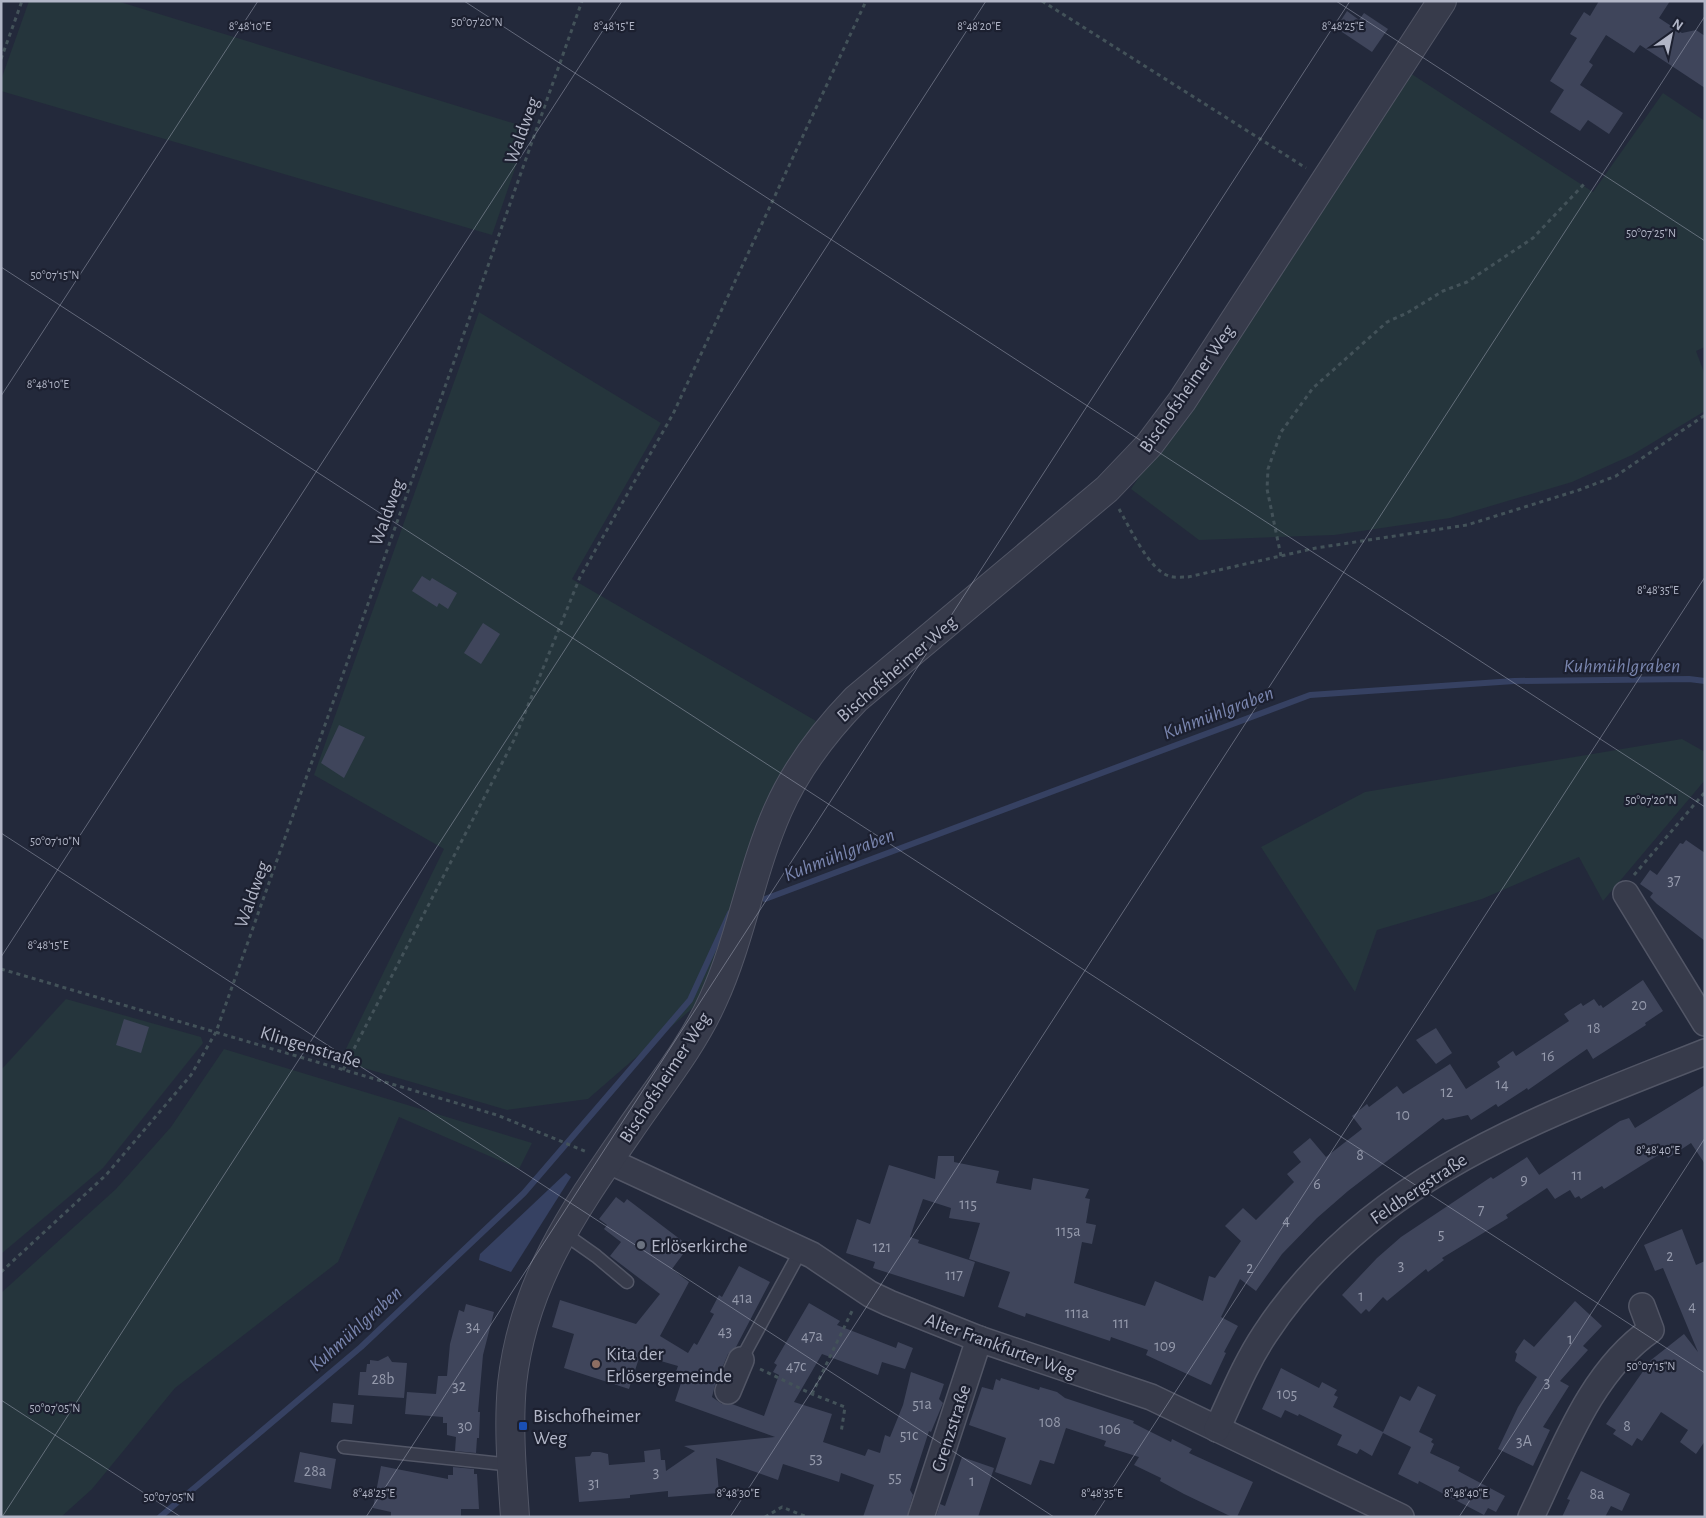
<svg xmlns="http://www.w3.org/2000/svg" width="1706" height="1518" viewBox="0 0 1706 1518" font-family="'Alegreya Sans',sans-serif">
  <rect width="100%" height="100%" fill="#23293b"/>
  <!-- green -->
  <g fill="#25353c">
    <path d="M29 1H117L529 128 492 235 1 91V80Z"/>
    <path d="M1410 73 1593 192 1663 93 1705 121V347L1696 351 1705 375V411L1632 455 1572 482 1450 518 1334 535 1199 540 1131 489Z"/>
    <path d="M479 312 661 423 572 579 816 721 783 783 710 993 588 1099 507 1110 340 1061 444 849 314 775Z"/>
    <path d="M1682 739 1705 752V780L1603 901 1579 857 1482 899 1377 930 1355 992 1261 847 1365 792Z"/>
    <path d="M66 999 201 1037 203 1043 103 1168 1 1254V1070Z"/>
    <path d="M224 1049 532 1143 519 1169 399 1117 338 1262 175 1388 92 1489 61 1517H1V1293L116 1189 171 1127Z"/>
  </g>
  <!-- water -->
  <path fill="#364162" d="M566 1173 571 1177 511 1272 479 1260 480 1254Z"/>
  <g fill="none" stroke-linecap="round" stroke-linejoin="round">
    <!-- stream -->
    <g stroke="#364162" stroke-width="6">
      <path d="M765 899 1310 695 1514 681 1689 679 1705 681"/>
      <path d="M160 1517 361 1347 524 1193 690 1000 730 913"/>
    </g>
  </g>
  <!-- building -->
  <g fill="#3f455b">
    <path d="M1599 1H1670L1659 18 1682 33 1696 30 1705 36V88L1640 45 1634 53 1606 35 1589 62 1593 65 1580 85 1623 113 1609 134 1588 120 1580 131 1550 112 1564 90 1550 81 1577 38 1570 34 1584 12 1590 16Z"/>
    <path d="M1347 11 1359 20 1364 13 1388 29 1372 52 1336 28Z"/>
    <path d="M422 576 430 581 432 578 457 593 448 609 439 603 437 607 412 591Z"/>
    <path d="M483 623 500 634 481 664 464 653Z"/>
    <path d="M339 725 365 737 344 778 321 763Z"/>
    <path d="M1686 840 1705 853V941L1657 904 1650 897 1653 893 1640 884 1650 870 1657 875 1680 843 1683 844Z"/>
    <path d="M1643 980 1663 1011 1645 1023 1646 1025 1593 1059 1587 1049 1528 1090 1527 1088 1498 1107 1496 1104 1471 1120 1468 1115 1445 1120 1443 1118 1348 1191 1317 1218 1282 1254 1256 1291 1240 1279 1221 1317 1238 1326 1224 1352 1226 1353 1211 1385 1146 1355 1148 1350 1111 1337 1110 1341 1026 1313 1025 1317 998 1307 1010 1272 969 1259 980 1223 949 1218 951 1208 923 1199 910 1237 919 1240 918 1243 975 1262 964 1297 873 1268 875 1262 846 1253 857 1219 870 1224 889 1165 935 1179 938 1156H954V1162L999 1171 996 1183 1031 1190 1033 1178 1089 1189 1085 1198 1090 1199 1086 1223 1096 1225 1092 1244 1082 1242 1074 1283 1145 1306 1155 1281 1203 1301 1209 1276 1215 1278 1241 1241 1225 1226 1243 1208 1256 1220 1294 1182 1287 1174 1301 1162 1293 1152 1310 1138 1326 1157 1362 1129 1352 1116 1367 1104 1369 1107 1397 1086 1403 1094 1450 1064 1466 1089 1500 1067 1497 1062 1513 1051 1516 1056 1569 1021 1564 1014 1581 1003 1583 1006 1594 999 1599 1006 1601 1005 1603 1008Z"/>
    <path d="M124 1019 149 1027 141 1053 116 1045Z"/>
    <path d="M1436 1028 1452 1053 1436 1064 1416 1040Z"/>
    <path d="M1705 1085V1164L1691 1143 1668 1158 1666 1155 1662 1157 1660 1154 1604 1189 1602 1186 1581 1199 1579 1196 1575 1198 1570 1190 1555 1199 1547 1188 1506 1215 1508 1218 1442 1258 1444 1260 1428 1272 1426 1269 1387 1301 1383 1297 1369 1312 1366 1309 1361 1314 1342 1295 1377 1258 1401 1237 1491 1177 1493 1179 1527 1157 1546 1185 1539 1175 1620 1121 1629 1118 1635 1128Z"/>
    <path d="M616 1197 624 1203 627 1199 689 1246 672 1269 689 1282 660 1336 688 1353 694 1343 697 1345 714 1314 710 1312 719 1295 722 1297 739 1266 770 1282 736 1347 728 1354 715 1385 712 1397 722 1404H732L764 1416 779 1375 773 1372 777 1365 774 1363 809 1303 840 1321 837 1325 896 1348 898 1342 913 1348 905 1369 882 1362 878 1375 822 1354 794 1402 832 1414 823 1442 865 1456 868 1449 880 1453 885 1435 890 1437 903 1405 911 1372 944 1384 939 1399 943 1403 931 1432 929 1431 910 1490 913 1495 907 1517H863L874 1485 841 1473 839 1482 783 1464 778 1480 716 1458 719 1493 668 1497V1491L630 1495V1498L579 1502 575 1457 590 1456 592 1452H600L608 1454 609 1465 645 1462 644 1451 660 1449 661 1460H665L666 1471 695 1451 684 1446 775 1437 675 1401 681 1383 673 1380 678 1366 640 1355 629 1389 564 1368 574 1334 552 1327 560 1300 636 1324 660 1294 610 1256 621 1242 604 1229 607 1225 599 1219Z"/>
    <path d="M1682 1229 1696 1265 1705 1261V1441L1696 1454 1680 1442 1688 1430 1661 1412 1642 1441 1637 1438 1632 1446 1613 1434 1616 1430 1606 1424 1651 1360 1684 1334 1698 1352 1663 1268 1655 1271 1644 1245Z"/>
    <path d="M1575 1301 1602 1326 1583 1346 1588 1350 1560 1381 1569 1386 1543 1427 1550 1430 1533 1466 1498 1449 1518 1407 1537 1377 1515 1361 1517 1354 1515 1352 1524 1339 1534 1347Z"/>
    <path d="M466 1304 494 1312 483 1355 478 1412H480L479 1438H477L476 1453 455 1451 456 1437 447 1435V1423H443V1417L405 1414 407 1392 436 1394 438 1376H447L450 1344 459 1310 464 1312Z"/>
    <path d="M388 1356 392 1362 407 1363 404 1398 358 1395 360 1372H366L367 1364H370V1360L378 1361Z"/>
    <path d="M1281 1368 1319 1388 1322 1382 1337 1390 1334 1395 1338 1397 1333 1407 1383 1432 1400 1396 1410 1401 1418 1386 1436 1395 1419 1432 1433 1439 1431 1442 1434 1444 1430 1453 1460 1467 1458 1471 1505 1496 1496 1512 1488 1508 1484 1515 1419 1481 1418 1484 1398 1474 1411 1447 1383 1433 1372 1456 1360 1449 1357 1454 1337 1445 1342 1435 1299 1414 1298 1416 1285 1410 1281 1418 1262 1409Z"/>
    <path d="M1001 1378 1039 1390 1040 1387 1057 1392 1065 1398 1134 1421 1133 1423 1171 1442 1172 1439 1192 1449 1189 1453 1253 1482 1237 1517H1232L1184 1494 1160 1481 1161 1478 1134 1465 1139 1457 1104 1446 1106 1441 1066 1428 1054 1464 1040 1460 1031 1485 995 1472 1006 1438 969 1425 982 1387 993 1390 996 1379 1000 1381Z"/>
    <path d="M333 1403 354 1405 352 1424 331 1422Z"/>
    <path d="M300 1452 336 1459 331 1489 294 1482Z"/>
    <path d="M962 1457 994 1468 978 1517H936L940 1504 945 1506Z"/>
    <path d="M381 1466 448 1479V1475H453V1467L474 1469V1474H477L479 1509H461V1517H391V1512L373 1508Z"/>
    <path d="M1581 1471 1630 1494 1622 1511 1611 1506 1605 1517H1562L1570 1500 1567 1499Z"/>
  </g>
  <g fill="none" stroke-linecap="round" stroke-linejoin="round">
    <!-- service casing -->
    <g stroke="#525666" stroke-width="15">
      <g id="service">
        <path d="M562 1232 596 1256 627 1282"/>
        <path d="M741 1360 801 1250"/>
        <path d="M344 1447 512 1465"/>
      </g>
    </g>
    <!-- minor casing -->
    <g stroke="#525666" stroke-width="28">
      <g id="minor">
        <path d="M1626 894 1705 1023"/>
        <path d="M609 1161 812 1255 870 1294 889 1303 979 1339 1151 1397 1401 1517"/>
        <path d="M728 1391 741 1360"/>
        <path d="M1217 1429C1232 1397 1245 1364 1265 1334 1368 1177 1539 1118 1705 1052"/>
        <path d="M921 1517 979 1339"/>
        <path d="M1531 1517C1562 1453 1590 1372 1651 1330L1642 1306"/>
      </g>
    </g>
    <!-- tertiary casing -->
    <g stroke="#525666" stroke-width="30">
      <path id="tertiary" d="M515 1517C512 1473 508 1428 512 1384 523 1283 573 1212 629 1131 658 1088 692 1047 713 1000 741 939 751 871 778 810 797 767 824 732 856 699L1107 489 1149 445 1182 401 1442 1"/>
    </g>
    <!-- path -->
    <g stroke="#435259" stroke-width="3" stroke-dasharray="4 4" stroke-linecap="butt">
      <path d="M1042 1 1306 168"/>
      <path d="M1 59 22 1"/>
      <path d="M1119 509C1129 526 1149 570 1169 576 1174 578 1182 577 1188 577L1316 548 1467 525 1579 490 1616 476 1705 415"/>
      <path d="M1281 556 1267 489 1268 469 1281 432 1313 388 1387 322 1407 313 1443 291 1467 282 1533 238 1586 182"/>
      <path d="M1634 875 1705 792"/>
      <path d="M1 969 497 1115 587 1152"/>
      <path d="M343 1070 514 740 580 577 673 414 866 1"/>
      <path d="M1 1272 106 1175 191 1075 216 1032 582 1"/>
      <path d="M760 1369 812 1394 845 1407 841 1433"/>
      <path d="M812 1394 853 1309"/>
      <path d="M765 1517 782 1507 807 1517"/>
    </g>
    <!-- service -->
    <use href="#service" stroke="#373b4b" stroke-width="12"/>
    <!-- minor -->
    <use href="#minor" stroke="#373b4b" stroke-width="25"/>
    <!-- tertiary -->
    <use href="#tertiary" stroke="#373b4b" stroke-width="28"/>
  </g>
  <!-- ticks -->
  <path fill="none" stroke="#b2b6c7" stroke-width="1" stroke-opacity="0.45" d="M464 1 1705 807M1336 1 1705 241M1 267 1705 1373M1 396 258 1M1 833 1054 1517M1 957 622 1M1 1400 181 1517M2 1517 986 1M366 1517 1350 1M730 1517 1705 16M1094 1517 1705 577M1459 1517 1705 1138"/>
  <!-- markers -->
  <circle fill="#6b7280" stroke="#1c2030" stroke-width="2" cx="641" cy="1245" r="5"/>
  <circle fill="#8d6e63" stroke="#1c2030" stroke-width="2" cx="596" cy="1364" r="5"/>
  <rect fill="#1a4fb4" stroke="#1c2030" stroke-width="2" x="518" y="1421" width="10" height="10" rx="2.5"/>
  <g text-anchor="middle" stroke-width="4.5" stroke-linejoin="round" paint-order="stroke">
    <!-- number labels -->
    <g font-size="16" fill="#959aac">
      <text x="1674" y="885">37</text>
      <text x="1639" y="1010">20</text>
      <text x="1594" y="1033">18</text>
      <text x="1548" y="1061">16</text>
      <text x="1502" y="1089">14</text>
      <text x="1447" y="1097">12</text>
      <text x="1403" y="1120">10</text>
      <text x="1360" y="1160">8</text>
      <text x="1577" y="1180">11</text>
      <text x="1524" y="1185">9</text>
      <text x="1317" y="1189">6</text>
      <text x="968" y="1209">115</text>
      <text x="1481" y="1215">7</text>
      <text x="1286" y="1225">4</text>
      <text x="1068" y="1236">115a</text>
      <text x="1441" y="1239">5</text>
      <text x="882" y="1252">121</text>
      <text x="1670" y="1261">2</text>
      <text x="1401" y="1270">3</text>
      <text x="1250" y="1273">2</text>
      <text x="954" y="1280">117</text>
      <text x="1361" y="1301">1</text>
      <text x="742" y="1303">41a</text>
      <text x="1692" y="1311">4</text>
      <text x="1077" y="1318">111a</text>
      <text x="1121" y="1328">111</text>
      <text x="473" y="1331">34</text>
      <text x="725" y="1336">43</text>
      <text x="812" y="1341">47a</text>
      <text x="1570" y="1344">1</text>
      <text x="1165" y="1351">109</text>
      <text x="796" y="1371">47c</text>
      <text x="383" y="1384">28b</text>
      <text x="1547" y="1387">3</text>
      <text x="459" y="1391">32</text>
      <text x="1287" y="1399">105</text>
      <text x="922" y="1409">51a</text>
      <text x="1050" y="1427">108</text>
      <text x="465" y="1431">30</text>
      <text x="1627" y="1431">8</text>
      <text x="1110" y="1434">106</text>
      <text x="909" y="1440">51c</text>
      <text x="1524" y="1446">3A</text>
      <text x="816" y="1463">53</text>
      <text x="315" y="1476">28a</text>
      <text x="656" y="1477">3</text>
      <text x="895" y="1482">55</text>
      <text x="972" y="1486">1</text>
      <text x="594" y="1488">31</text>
      <text x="1597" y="1499">8a</text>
    </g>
    <!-- street labels -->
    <g font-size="19" fill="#b2b6c7" stroke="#1c2030">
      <text transform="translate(521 130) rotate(-70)" y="7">Waldweg</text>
      <text transform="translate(1186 388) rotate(-55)" y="7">Bischofsheimer Weg</text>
      <text transform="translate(386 512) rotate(-70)" y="7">Waldweg</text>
      <text transform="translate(896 668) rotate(-41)" y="7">Bischofsheimer Weg</text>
      <text transform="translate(251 894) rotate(-70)" y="7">Waldweg</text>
      <text transform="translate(311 1046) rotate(17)" y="7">Klingenstraße</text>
      <text transform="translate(664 1077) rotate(-57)" y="7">Bischofsheimer Weg</text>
      <text transform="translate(1418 1188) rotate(-34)" y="7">Feldbergstraße</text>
      <text transform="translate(1001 1345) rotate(20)" y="7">Alter Frankfurter Weg</text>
      <text transform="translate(950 1428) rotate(-72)" y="7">Grenzstraße</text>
    </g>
    <!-- poi labels -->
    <g font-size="19" fill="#b2b6c7" stroke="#1c2030" text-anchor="start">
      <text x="651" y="1252">Erlöserkirche</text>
      <text x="606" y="1360">Kita der<tspan x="606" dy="22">Erlösergemeinde</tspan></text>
      <text x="533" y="1422">Bischofheimer<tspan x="533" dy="22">Weg</tspan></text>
    </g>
    <!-- water labels -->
    <g font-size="20" font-style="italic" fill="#7a86af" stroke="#1c2030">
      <text x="1622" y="672">Kuhmühlgraben</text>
      <text transform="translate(1218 712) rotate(-21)" y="7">Kuhmühlgraben</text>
      <text transform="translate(839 854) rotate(-21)" y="7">Kuhmühlgraben</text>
      <text transform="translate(355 1328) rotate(-42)" y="7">Kuhmühlgraben</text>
    </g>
  </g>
  <g font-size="12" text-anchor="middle" fill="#b2b6c7" stroke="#1c2030" stroke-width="4.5" stroke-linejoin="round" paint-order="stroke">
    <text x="477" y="26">50°07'20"N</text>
    <text x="250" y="30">8°48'10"E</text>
    <text x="614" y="30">8°48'15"E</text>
    <text x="979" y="30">8°48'20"E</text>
    <text x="1343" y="30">8°48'25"E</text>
    <text x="1651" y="237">50°07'25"N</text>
    <text x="55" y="279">50°07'15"N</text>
    <text x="48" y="388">8°48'10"E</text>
    <text x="1658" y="594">8°48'35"E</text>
    <text x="1651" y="804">50°07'20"N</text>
    <text x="55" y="845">50°07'10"N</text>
    <text x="48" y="949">8°48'15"E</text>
    <text x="1658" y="1154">8°48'40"E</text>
    <text x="1651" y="1370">50°07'15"N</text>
    <text x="55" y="1412">50°07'05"N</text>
    <text x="374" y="1497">8°48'25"E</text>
    <text x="738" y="1497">8°48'30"E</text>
    <text x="1102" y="1497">8°48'35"E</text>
    <text x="1466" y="1497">8°48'40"E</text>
    <text x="169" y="1501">50°07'05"N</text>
  </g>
  <!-- border -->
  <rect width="1706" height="1518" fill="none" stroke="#b2b6c7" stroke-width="5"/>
  <!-- north arrow -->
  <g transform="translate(1671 35) rotate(33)" stroke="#1c2030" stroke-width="4" paint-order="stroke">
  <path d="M0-4L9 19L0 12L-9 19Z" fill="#b2b6c7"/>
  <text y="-8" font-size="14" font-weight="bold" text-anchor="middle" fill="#b2b6c7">N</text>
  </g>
</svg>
